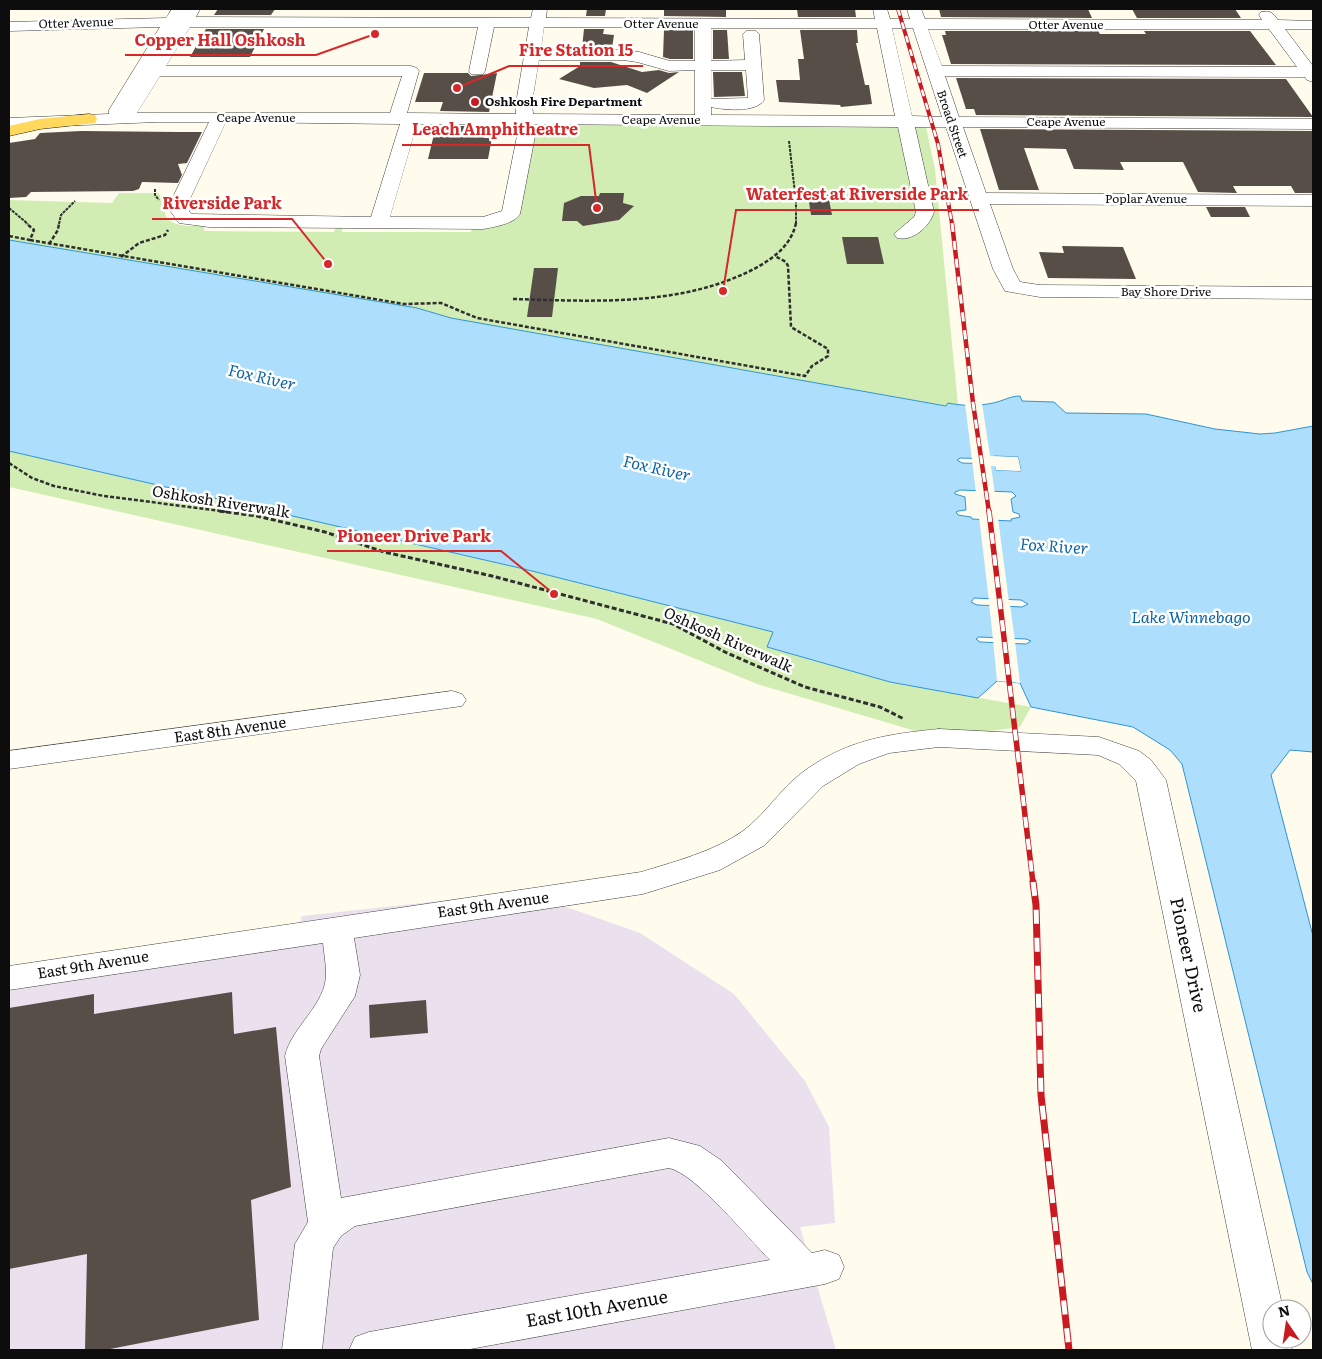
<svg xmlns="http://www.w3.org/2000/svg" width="1322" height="1359" viewBox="0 0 1322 1359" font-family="Literata,serif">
  <rect width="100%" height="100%" fill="#fffced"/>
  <!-- industrial -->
  <path fill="#ebe0ed" d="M477 897 552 902 640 933 734 994 805 1081 829 1127 835 1223 800 1227 836 1350H9V990L293 942 302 916Z"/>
  <!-- green -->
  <g fill="#d1edb3">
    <path d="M547 124 926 127 935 169 958 405 948 403 947 406 451 318 417 308 9 240V200L112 203 119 193H158C165 200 164 203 165 212 166 228 194 226 205 226L204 231 334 232 336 227H342V232H471L472 227 498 224 534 129Z"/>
    <path d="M9 451 524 569 774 632 768 647 890 682 1031 707 1020 727 939 738 760 685 597 619 9 487Z"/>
  </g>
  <!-- water -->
  <path fill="#addefb" stroke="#2e94d9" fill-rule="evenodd" d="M9 240 417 308 451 318 946 406 948 403C962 406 979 406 993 403 1003 401 1010 396 1020 396L1022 401 1054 402 1066 413 1146 414 1215 429 1260 434 1275 433 1313 426V752L1290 750 1271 775 1313 936V1284L1307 1272 1182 764 1170 750 1133 727 1031 707 1020 683 997 681 978 698 890 682 767 647 773 632 524 569 9 451ZM994 456 1018 457 1021 471 996 470 995 464 962 463 957 460 960 458 994 459ZM960 490 1012 492 1016 496 1011 499 1013 512 1019 514 1020 517 1011 519V521L972 519 971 517 958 515 956 512 958 511 966 510 965 497 955 494V492ZM974 598 1021 600 1028 604 1022 607 977 605 971 602ZM979 637 1026 639 1031 641 1026 644 980 642 976 639Z"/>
  <!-- pier -->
  <g fill="#fffced">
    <path d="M965 403H982L990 456 1018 457 1021 471 996 470 995 466H991L995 494 976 493Z"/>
    <path d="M979 517 998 518 1009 602 989 601Z"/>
    <path d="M989 603 1010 604 1015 641 993 640Z"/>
    <path d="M993 640 1015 641 1020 683 997 681Z"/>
  </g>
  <!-- building -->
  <g fill="#574e48">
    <path d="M218 9H275L271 15H214Z"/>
    <path d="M587 9H606L605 16H586Z"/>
    <path d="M664 9H726V17L664 16Z"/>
    <path d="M797 9H855L856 17H798Z"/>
    <path d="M939 9H1088L1092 18 941 17Z"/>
    <path d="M1132 9H1235L1241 18H1137Z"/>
    <path d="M206 29H264L250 57H190Z"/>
    <path d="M584 29H604L603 34 614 35 612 48H582Z"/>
    <path d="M664 30H693V59H670L663 57Z"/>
    <path d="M713 30H727L729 59H713Z"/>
    <path d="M800 30H857L858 43H856L865 85H869L872 104 841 107 840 105 779 102 776 80H800L798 59H804Z"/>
    <path d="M945 31H1098L1100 34H1146L1144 31H1250L1276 65 951 64 942 35H946Z"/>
    <path d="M580 62H611L642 72 659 70 669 73 679 72 647 93 627 85 594 88 559 79 580 66Z"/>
    <path d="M713 72H742L745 96 714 97Z"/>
    <path d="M424 73H468L471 76 497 73 489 112 440 111 443 102H415Z"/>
    <path d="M956 78 1286 79 1313 117 976 115 974 109H966Z"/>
    <path d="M436 126H486L484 138H492L488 159H428Z"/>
    <path d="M980 129 1313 131V193H1295L1291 186H1233L1237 193 1198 192 1183 162H1120L1124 170 1074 169 1066 149 1024 148 1039 190H999Z"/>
    <path d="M81 131 179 132H202L187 163 178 164 182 175 178 183 142 182 139 189 133 191 31 192 26 197 9 198V143L35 139 40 133Z"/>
    <path d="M827 189 832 215H811L807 189Z"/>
    <path d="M600 193H624L623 203 634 206 619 220 583 226 577 221H562L564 203 581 196H599Z"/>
    <path d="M1206 207H1245L1250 217H1211Z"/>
    <path d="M842 237H878L884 264H847Z"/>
    <path d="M1062 246 1123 247 1136 279 1048 278 1039 252 1064 253Z"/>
    <path d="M534 268H558L552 317H527Z"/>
    <path d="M232 992 234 1034 276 1027 291 1187 251 1200 259 1320 105 1350H85L87 1254 9 1269V1008L94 994V1014Z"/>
    <path d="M426 1000 428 1033 370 1038 369 1005Z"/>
  </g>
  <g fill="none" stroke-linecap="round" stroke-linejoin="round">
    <!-- minor casing -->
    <g stroke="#404040" stroke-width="1">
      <g id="minor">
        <path d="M172 9H200L196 17 531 18 533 9H547L546 18 875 19 873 9H887L890 19H910L907 9H921L925 19 1262 20 1259 15 1261 12C1270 10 1273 13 1278 20L1313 21V29H1285L1313 66V82L1307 80 1305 77 945 76 959 117 1313 119V129L963 127 986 193 1313 195V206L990 204 1013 269 1020 282 1040 285 1313 287V299L1040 297 1005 291 993 269 946 127H915L934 212C930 226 913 242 897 238L894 234 914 217 916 212 898 127 534 124 535 136 520 214C514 224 494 227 483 229L209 227 179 223 171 212 172 199 209 122H157L9 128V118L109 114V110L160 27 9 31V22L166 18ZM190 27H478L469 71 471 74H483L485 71 494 27H529L516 103V114L407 113 419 71 417 68 411 66H166ZM544 27 695 28V61H670L639 52 623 50H541ZM711 28H877L895 116 711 115V107C725 110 756 113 764 100L759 34 756 31H746L743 34 745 60 711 61ZM892 28H913L942 117 912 116ZM928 29H1269L1297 67 942 66ZM539 60H623L637 62 669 71 695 70V115L533 114 532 103ZM711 70H746L748 98 711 99ZM160 76H402L390 113H137ZM226 122 397 124H400L371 217 192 214 189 211 190 199ZM417 124H517V136L502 211 483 217H390Z"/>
        <path d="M452 691 462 694 466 700 462 706 9 769V751Z"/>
        <path d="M939 729 1099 737 1139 751 1151 760 1166 780 1283 1309H1272V1339H1290L1292 1350H1252L1136 781 1119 764 1098 755 939 747 889 753 859 764 823 786 765 845 720 870 643 894 354 938 360 975 355 996 321 1049 319 1056 341 1198 669 1138 700 1146 722 1161 812 1253 825 1250 839 1255 844 1267 839 1279 825 1284 465 1350H349L355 1337 369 1332 770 1260C748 1238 696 1174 669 1168L355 1226 341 1236 333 1248 322 1350H282L295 1244 308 1222 285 1056C292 1026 326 1005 326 974 326 964 324 953 323 943L9 990V966L641 872C674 862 715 851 743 831 766 814 781 788 803 772 846 740 888 734 939 729Z"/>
      </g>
    </g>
    <!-- major casing -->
    <g stroke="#1e1e1e" stroke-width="1">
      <path id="major" d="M89 114 95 115 97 119 95 123 40 129 9 136V126L40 119Z"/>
    </g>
    <!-- path-far2 -->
    <g stroke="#2f2f2f" stroke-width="2" stroke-dasharray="3 1" stroke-linecap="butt">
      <path d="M789 141 796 202V224"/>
      <path d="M155 189V195L159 200"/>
      <path d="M9 208 28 224"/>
      <path d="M59 224 61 215 75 201"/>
    </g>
    <!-- path-far1 -->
    <g stroke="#2f2f2f" stroke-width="2.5" stroke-dasharray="4 2" stroke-linecap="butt">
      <path d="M9 236 30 240 34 230 26 223"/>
      <path d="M30 240 404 304 441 303 477 318 805 376 812 366 828 356V349L791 327 788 266 786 262 775 256"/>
      <path d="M49 244 58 230 59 223"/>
      <path d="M121 257 139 243 165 235 168 230"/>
      <path d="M513 299C593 301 676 307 750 271 770 261 791 247 796 223"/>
      <path d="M9 463 32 478 54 486 104 496 229 512"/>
    </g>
    <!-- path -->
    <path stroke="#2f2f2f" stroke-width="3" stroke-dasharray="5 2.5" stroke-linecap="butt" d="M219 511 257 516 325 532 384 552 492 576 673 624 725 652 805 687 880 707 904 719"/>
    <!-- minor -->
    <use href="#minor" fill="#fff" fill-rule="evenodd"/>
    <!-- major -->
    <use href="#major" fill="#ffd85d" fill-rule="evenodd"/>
    <!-- rail-far3 casing -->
    <g stroke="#c91921" stroke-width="4">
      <path id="rail-far3" d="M898 9 938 144 952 224"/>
    </g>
    <!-- rail-far2 casing -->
    <g stroke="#c91921" stroke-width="4.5">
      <path id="rail-far2" d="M952 223 973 403 989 512"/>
    </g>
    <!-- rail-far1 casing -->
    <g stroke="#c91921" stroke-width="5.5">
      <path id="rail-far1" d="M989 511 1033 883"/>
    </g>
    <!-- rail casing -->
    <g stroke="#c91921" stroke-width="7">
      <path id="rail" d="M1033 882 1036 905 1041 1095 1069 1350"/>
    </g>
    <!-- rail-far3 -->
    <use href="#rail-far3" stroke="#fff" stroke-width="2.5" stroke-dasharray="7" stroke-linecap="butt"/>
    <!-- rail-far2 -->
    <use href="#rail-far2" stroke="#fff" stroke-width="3" stroke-dasharray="9" stroke-linecap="butt"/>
    <!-- rail-far1 -->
    <use href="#rail-far1" stroke="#fff" stroke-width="4" stroke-dasharray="11" stroke-linecap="butt"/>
    <!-- rail -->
    <use href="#rail" stroke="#fff" stroke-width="5" stroke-dasharray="14" stroke-linecap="butt"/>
  </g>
  <!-- markers -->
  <circle fill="#c91921" stroke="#fff" stroke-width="2" cx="475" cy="102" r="5"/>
  <g text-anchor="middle" stroke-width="5" stroke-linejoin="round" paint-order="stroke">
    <!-- far-street labels -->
    <g font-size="12" fill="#0d0d0d" stroke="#fff">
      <text transform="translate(76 23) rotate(-2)" y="4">Otter Avenue</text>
      <text x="661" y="28">Otter Avenue</text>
      <text x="1066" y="29">Otter Avenue</text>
      <text x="256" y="122">Ceape Avenue</text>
      <text x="661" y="124">Ceape Avenue</text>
      <text x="1066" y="126">Ceape Avenue</text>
      <text transform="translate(952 124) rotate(71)" y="4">Broad Street</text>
      <text x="1146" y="203">Poplar Avenue</text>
      <text x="1166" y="296">Bay Shore Drive</text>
    </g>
    <!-- far-poi labels -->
    <g font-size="12" font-weight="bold" fill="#0d0d0d" stroke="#fff" text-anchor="start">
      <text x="485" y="106">Oshkosh Fire Department</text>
    </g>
    <!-- street labels -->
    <g font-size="15" fill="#0d0d0d" stroke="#fff">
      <text transform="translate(221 502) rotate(9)" y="5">Oshkosh Riverwalk</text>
      <text transform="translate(728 640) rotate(24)" y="5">Oshkosh Riverwalk</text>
      <text transform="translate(230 730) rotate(-8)" y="5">East 8th Avenue</text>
      <text transform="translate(493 905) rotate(-8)" y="5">East 9th Avenue</text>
      <text transform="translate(93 965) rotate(-9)" y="5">East 9th Avenue</text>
    </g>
    <!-- water labels -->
    <g font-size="16" font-style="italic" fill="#0c64a9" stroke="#fff">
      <text transform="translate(262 377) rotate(13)" y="6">Fox River</text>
      <text transform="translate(657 468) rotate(13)" y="6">Fox River</text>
      <text transform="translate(1054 546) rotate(4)" y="6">Fox River</text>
      <text x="1191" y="623">Lake Winnebago</text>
    </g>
    <!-- near-street labels -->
    <g font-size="18" fill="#0d0d0d" stroke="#fff">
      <text transform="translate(1188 955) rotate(78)" y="6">Pioneer Drive</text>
      <text transform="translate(597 1309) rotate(-10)" y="6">East 10th Avenue</text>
    </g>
  </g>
  <!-- callouts -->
  <path fill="none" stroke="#d62828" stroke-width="2" d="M375 34L316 55H125M457 88L509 66H643M597 208L589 145H402M723 291L736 210H979M328 264L292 219H152M554 594L501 551H327"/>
  <g fill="#d62828" stroke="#fff" stroke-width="2">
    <circle cx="375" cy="34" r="5"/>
    <circle cx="457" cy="88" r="5"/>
    <circle cx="597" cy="208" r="5"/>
    <circle cx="723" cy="291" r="5"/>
    <circle cx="328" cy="264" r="5"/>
    <circle cx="554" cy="594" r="5"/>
  </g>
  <g font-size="16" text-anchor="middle" font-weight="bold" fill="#d62828" stroke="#fff" stroke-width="5" stroke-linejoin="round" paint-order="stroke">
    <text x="220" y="46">Copper Hall Oshkosh</text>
    <text x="576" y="56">Fire Station 15</text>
    <text x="495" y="135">Leach Amphitheatre</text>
    <text x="857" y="200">Waterfest at Riverside Park</text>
    <text x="222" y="209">Riverside Park</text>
    <text x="414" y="542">Pioneer Drive Park</text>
  </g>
  <!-- border -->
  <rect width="1322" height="1359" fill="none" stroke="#0d0d0d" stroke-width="20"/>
  <!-- north arrow -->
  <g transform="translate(1287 1324) rotate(347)"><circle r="24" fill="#ffffff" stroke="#9e9e9e"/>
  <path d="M0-4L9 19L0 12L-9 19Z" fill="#c91921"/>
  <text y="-8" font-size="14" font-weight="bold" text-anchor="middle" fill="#0d0d0d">N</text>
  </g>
</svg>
